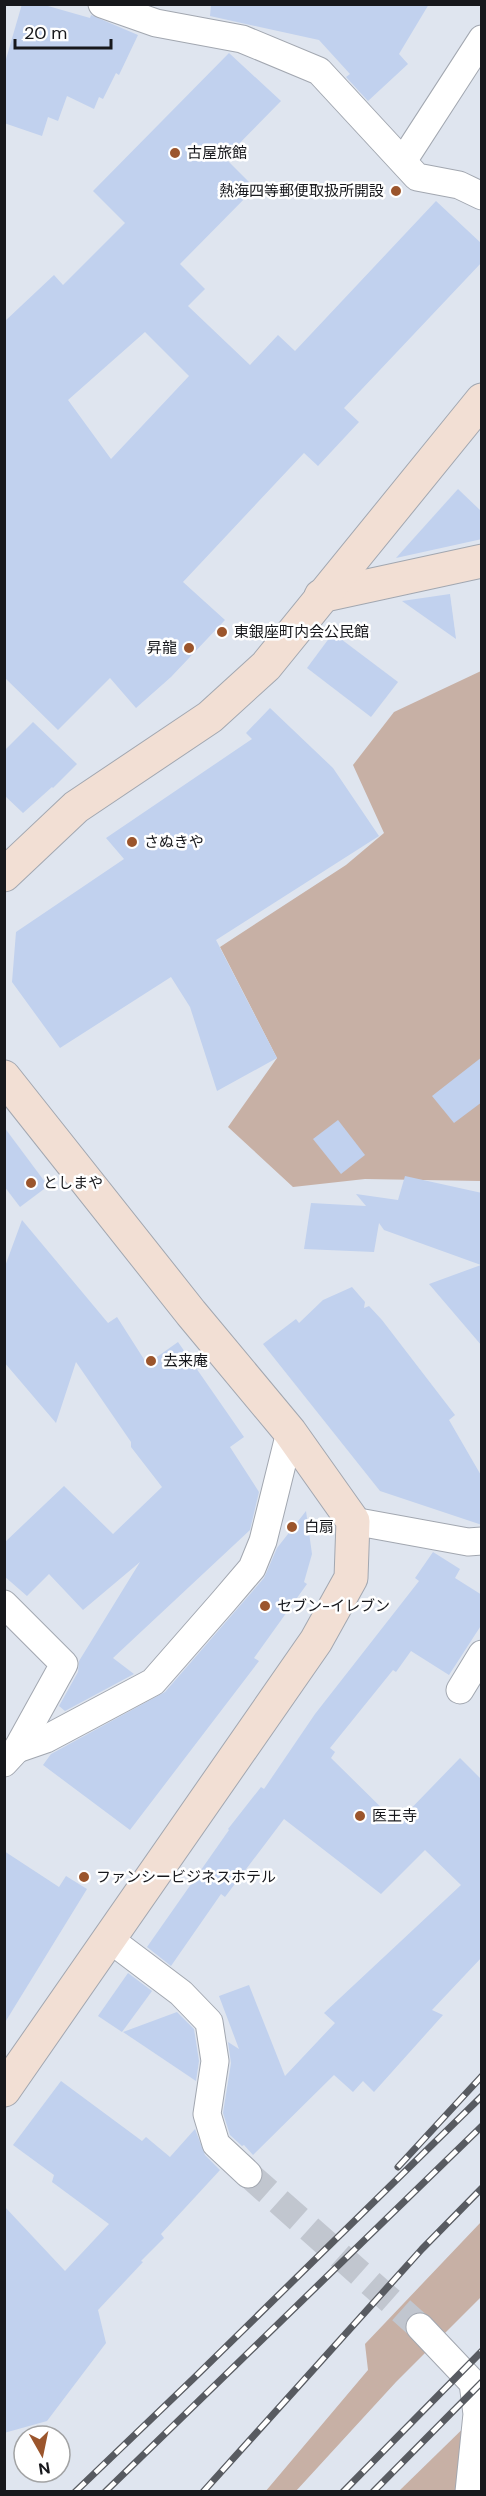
<svg xmlns="http://www.w3.org/2000/svg" width="486" height="2496" viewBox="0 0 486 2496" font-family="'DM Sans','Noto Sans JP',sans-serif">
  <rect width="100%" height="100%" fill="#dfe5ef"/>
  <!-- green -->
  <g fill="#c7b0a5">
    <path d="M481 671V1181L365 1179 293 1187 228 1127 277 1058 220 947 346 865 384 833 353 765 394 712Z"/>
    <path d="M481 2222V2297L396 2382 296 2491 265 2492 368 2370 365 2344Z"/>
    <path d="M481 2411V2491L398 2492Z"/>
  </g>
  <!-- building -->
  <g fill="#c1d1ee" fill-rule="evenodd">
    <path d="M22 4H41L90 18 91 15 138 35 119 75 116 73 103 99 99 97 94 109 67 96 58 121 48 117 42 136 4 123V66Z"/>
    <path d="M211 4H429L399 54 408 64 368 101 346 77 350 74 319 40 210 16Z"/>
    <path d="M229 53 281 101 225 158 255 188 180 264 205 289 188 306 250 365 278 335 295 351 436 201 482 244V262L344 408 359 422 318 466 304 453 183 582 225 620 171 677 136 708 110 678 58 730 4 677V322L54 275 63 285 125 223 93 191ZM145 332 189 376 111 459 68 400Z"/>
    <path d="M458 489 482 512V539L396 558Z"/>
    <path d="M450 594 456 639 402 601Z"/>
    <path d="M333 633 398 682 371 717 307 668Z"/>
    <path d="M270 708 333 768 379 836 216 940 277 1058 217 1091 190 1007 171 977 60 1048 12 982 16 932 124 859 106 838 252 739 246 733Z"/>
    <path d="M33 722 77 764 53 788 52 787 23 813 4 795V751Z"/>
    <path d="M482 1057V1102L454 1123 432 1096Z"/>
    <path d="M338 1120 365 1155 341 1174 313 1139Z"/>
    <path d="M4 1127 48 1186 20 1207 4 1186Z"/>
    <path d="M405 1176 482 1193V1346L429 1284 481 1265 384 1230 379 1223 374 1252 304 1249 311 1203 366 1206 356 1194 398 1200Z"/>
    <path d="M22 1220 108 1323 117 1317 147 1364 178 1342 244 1437 230 1447 259 1492 250 1530 113 1658 134 1674 65 1711 59 1706 78 1672 79 1661 140 1562 83 1610 49 1574 27 1596 4 1576V1543L64 1486 113 1534 162 1487 131 1447V1442L76 1362 56 1423 4 1362V1269Z"/>
    <path d="M352 1287 365 1302 364 1308 369 1306 382 1320 455 1415 449 1420 482 1477V1525L380 1491 263 1344 296 1319 299 1323 323 1300Z"/>
    <path d="M306 1511 312 1554 304 1582 307 1584 254 1658 259 1661 130 1830 43 1765 51 1754 165 1692 264 1578 277 1548Z"/>
    <path d="M433 1552 460 1569 455 1578 482 1595V1624L449 1675 411 1651 396 1672 393 1670 330 1748 335 1752 331 1758 397 1823 460 1758 482 1780V1957L432 2010 443 2015 374 2092 363 2081 353 2092 334 2075 253 2155 244 2145 242 2146 230 2135 223 2113 231 2063 228 2042 239 2049 219 1996 249 1985 285 2076 335 2023 324 2013 461 1885 425 1850 381 1894 284 1819 225 1897 221 1894 171 1966 147 1947 229 1830 228 1829 261 1787 264 1789 315 1714 419 1581 415 1578Z"/>
    <path d="M4 1851 59 1887 66 1876 87 1889 4 2024Z"/>
    <path d="M128 1973 152 1991 122 2032 98 2016Z"/>
    <path d="M177 2012 194 2029 199 2061 196 2081 123 2032Z"/>
    <path d="M61 2081 142 2141 146 2137 170 2157 195 2129 205 2155 220 2170 161 2234 164 2238 141 2261 143 2262 98 2310 106 2343 47 2421 4 2433V2206L65 2271 109 2224 52 2182 54 2175 13 2145Z"/>
  </g>
  <g fill="none" stroke-linecap="round" stroke-linejoin="round">
    <!-- street-tunnel -->
    <path stroke="#c1c6cf" stroke-width="27" stroke-dasharray="27 14" stroke-linecap="butt" d="M248 2174 420 2327"/>
    <!-- street casing -->
    <g stroke="#a2a7b0" stroke-width="29">
      <g id="street">
        <path d="M102 4 156 23 242 39 319 71 417 177 459 185 482 196"/>
        <path d="M403 161 482 39"/>
        <path d="M353 1521 468 1542 482 1541"/>
        <path d="M4 1604 64 1664 17 1749 4 1763"/>
        <path d="M460 1690 482 1654"/>
        <path d="M17 1749 46 1739 153 1682 223 1602 252 1568 263 1541 290 1432"/>
        <path d="M108 1938 181 1993 209 2022 215 2061 207 2114 216 2144 248 2174"/>
        <path d="M420 2327 473 2383 477 2414 469 2492"/>
      </g>
    </g>
    <!-- secondary casing -->
    <g stroke="#a2a7b0" stroke-width="35">
      <g id="secondary">
        <path d="M321 596 482 561"/>
        <path d="M4 875 76 807 210 717 266 666 482 400"/>
        <path d="M4 1077 191 1313 290 1432 353 1521 351 1578 316 1641 4 2090"/>
      </g>
    </g>
    <!-- street -->
    <use href="#street" stroke="#fff" stroke-width="27"/>
    <!-- secondary -->
    <use href="#secondary" stroke="#f2dfd4" stroke-width="33"/>
    <!-- rail casing -->
    <g stroke="#585b61" stroke-width="7">
      <g id="rail">
        <path d="M398 2167 482 2076"/>
        <path d="M75 2492 194 2378 482 2096"/>
        <path d="M105 2492 482 2126"/>
        <path d="M203 2492 422 2249 482 2188"/>
        <path d="M343 2492 482 2351"/>
        <path d="M373 2492 482 2382"/>
      </g>
    </g>
    <!-- rail -->
    <use href="#rail" stroke="#fff" stroke-width="4.5" stroke-dasharray="14" stroke-linecap="butt"/>
  </g>
  <!-- markers -->
  <g fill="#9b552c" stroke="#fff" stroke-width="2">
    <circle cx="175" cy="153" r="6"/>
    <circle cx="396" cy="191" r="6"/>
    <circle cx="222" cy="632" r="6"/>
    <circle cx="189" cy="648" r="6"/>
    <circle cx="132" cy="842" r="6"/>
    <circle cx="31" cy="1183" r="6"/>
    <circle cx="151" cy="1361" r="6"/>
    <circle cx="292" cy="1527" r="6"/>
    <circle cx="265" cy="1606" r="6"/>
    <circle cx="360" cy="1816" r="6"/>
    <circle cx="84" cy="1877" r="6"/>
  </g>
  <g text-anchor="middle" stroke-width="5" stroke-linejoin="round" paint-order="stroke">
    <!-- poi labels -->
    <g font-size="15" fill="#17181c" stroke="#fff" text-anchor="start">
      <text x="187" y="158">古屋旅館</text>
      <text x="384" y="196" text-anchor="end">熱海四等郵便取扱所開設</text>
      <text x="234" y="637">東銀座町内会公民館</text>
      <text x="177" y="653" text-anchor="end">昇龍</text>
      <text x="144" y="847">さぬきや</text>
      <text x="43" y="1188">としまや</text>
      <text x="163" y="1366">去来庵</text>
      <text x="304" y="1532">白扇</text>
      <text x="277" y="1611">セブン-イレブン</text>
      <text x="372" y="1821">医王寺</text>
      <text x="96" y="1882">ファンシービジネスホテル</text>
    </g>
  </g>
  <!-- border -->
  <rect width="486" height="2496" fill="none" stroke="#17181c" stroke-width="12"/>
  <!-- north arrow -->
  <g transform="translate(42 2454) rotate(171)"><circle r="28" fill="#ffffff" stroke="#a2a3a4" stroke-width="1.5"/>
  <path d="M0-4.5L10 22L0 15L-10 22Z" fill="#9b552c"/>
  <text y="-9" font-size="16" font-weight="bold" text-anchor="middle" fill="#17181c">N</text>
  </g>
  <!-- scale -->
  <path d="M15 39v9h96v-9" fill="none" stroke="#17181c" stroke-width="3"/>
  <text x="24" y="39" font-size="18" fill="#17181c" stroke="#ffffff" stroke-width="4.5" paint-order="stroke">20 m</text>
</svg>
